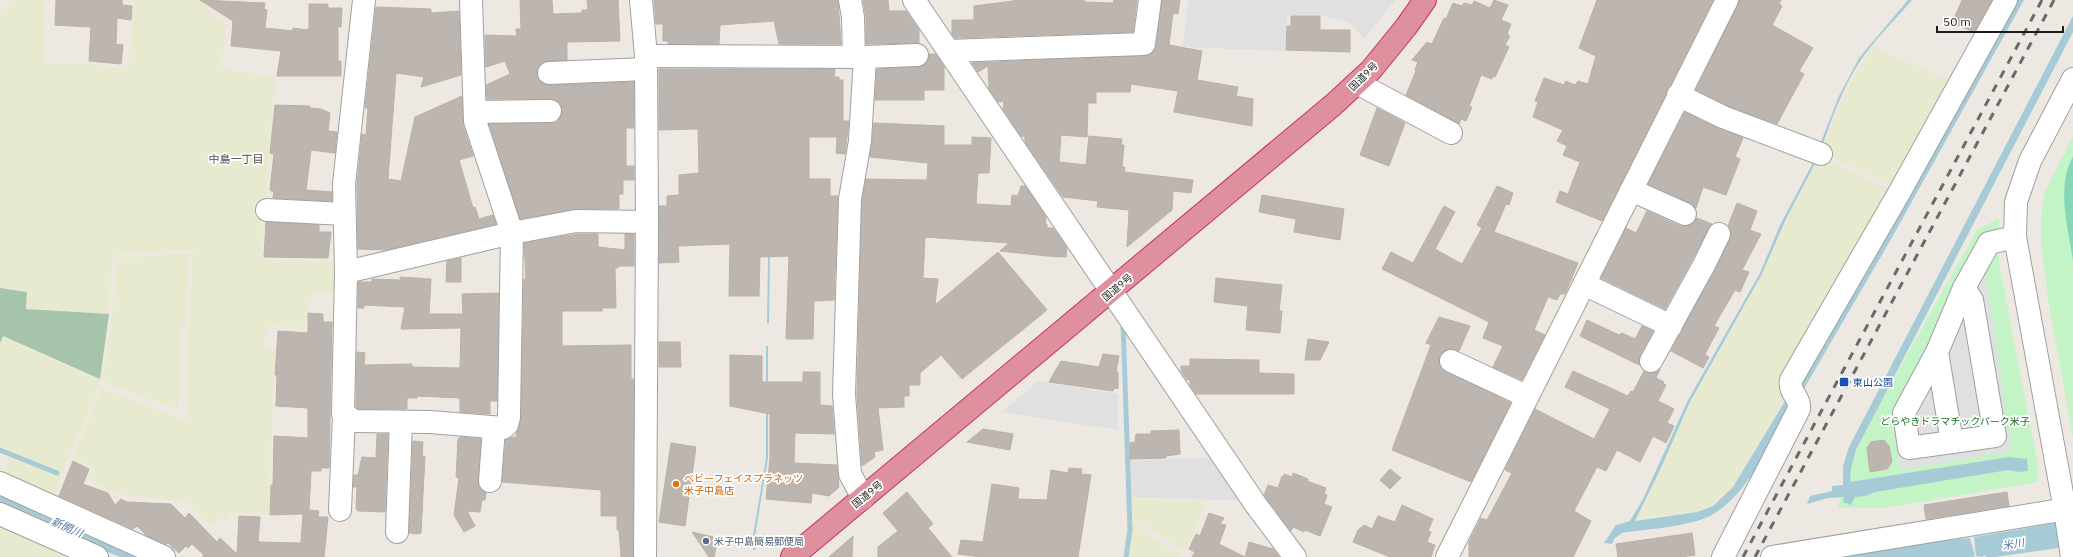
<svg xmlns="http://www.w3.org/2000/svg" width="2073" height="557" viewBox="0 0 2073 557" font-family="'IBM Plex Sans','Noto Sans JP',sans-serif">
  <rect width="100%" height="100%" fill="#ede9e2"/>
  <!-- farmland -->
  <g fill="#e8eacf">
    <path d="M11 0H44L45 64H94L128 69 134 0H210L206 8 227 26 221 68 275 77 261 260 337 262V293L315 292 307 306 306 329 298 327 266 326 265 349H275L269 514 230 513 228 521 218 518 214 528 186 501 127 496 88 481 92 467 73 459 101 388 186 421 188 334 193 250 113 255 109 314 27 308V291L0 287V13Z"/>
    <path d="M1873 46 1956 84 1896 188 1827 155 1822 150 1837 111 1849 85Z"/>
    <path d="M1820 156 1894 192 1789 392 1732 488 1712 505 1697 511 1635 520 1647 501 1691 402 1762 276 1787 219Z"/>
    <path d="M190 253 185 329 180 330 178 410 102 381 103 376 112 317 117 258Z"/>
    <path d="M3 337 100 380 94 398 53 496 1 479 11 456 0 451V345Z"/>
    <path d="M1132 498 1206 500 1186 552 1132 518Z"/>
    <path d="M1127 520 1181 556 1180 557H1123Z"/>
    <path d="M0 521 87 557H0Z"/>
  </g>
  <!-- cemetery -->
  <path fill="#a5c4aa" d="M0 288 27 292 26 309 109 314 100 379 3 336 0 343Z"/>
  <!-- park -->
  <g fill="#c2f4c6">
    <path d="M2073 136V438L2049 305 2041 241V216L2044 194Z"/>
    <path d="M1999 218V263L2039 471 2037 482 1883 508H1838L1851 462 1878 407 1977 230Z"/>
  </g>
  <!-- pitch -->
  <path fill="#86d6b8" d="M2073 156V261C2068 226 2056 188 2073 156Z"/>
  <!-- parking -->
  <g fill="#e0e0e0">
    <path d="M1188 0H1395L1364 39 1350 23 1320 15H1287L1285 51 1183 47Z"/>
    <path d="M1986 277 2012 451 1900 470 1891 416 1958 284Z"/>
    <path d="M1038 381 1118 394V430L1002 412Z"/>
    <path d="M1217 457 1247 501 1131 497 1129 461Z"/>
  </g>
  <!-- water -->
  <g fill="#a6cbd7">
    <path d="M1908 0H1912C1898 17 1882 32 1869 49 1846 78 1833 115 1821 150L1818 149 1839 96 1859 58Z"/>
    <path d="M2012 0H2024L1890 241 1806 385 1802 397 1794 402C1771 441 1743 509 1697 521 1673 528 1646 529 1622 533L1614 539 1612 544 1604 543 1616 525 1630 521 1643 499 1688 400 1760 273 1780 225 1816 157 1818 158 1786 219 1762 274 1690 402 1661 468 1635 521 1697 512 1713 506 1733 487 1788 396Z"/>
    <path d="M2073 16V32L1856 450 1851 468 1850 482 2009 457 2027 459 2028 471 2019 472 2008 470 1875 492 1866 496 1855 497 1851 505 1843 502 1844 497 1828 498 1807 504 1810 496 1832 491V486L1843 485V466L1849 447Z"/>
    <path d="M771 64H773L769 323H767Z"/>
    <path d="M766 346H768V458L754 542 756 550H753L752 542 766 458Z"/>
    <path d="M0 492 147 557H120L0 505Z"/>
    <path d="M2073 520V546L1995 557H1986L1985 555 1982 557 1976 556 1974 537Z"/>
    <path d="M1970 538 1975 556 1973 557H1838L1947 540Z"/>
  </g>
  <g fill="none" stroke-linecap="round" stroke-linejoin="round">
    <!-- stream -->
    <g stroke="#a6cbd7" stroke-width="5">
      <path d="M1123 322 1130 530 1126 557"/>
      <path d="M0 450 57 473"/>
    </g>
  </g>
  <!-- building -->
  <g fill="#bdb5af" stroke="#bdb0a6">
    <path d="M56 0H122V5L132 6 131 20 117 18 116 44 123 45 121 64 89 61 91 27 55 25Z"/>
    <path d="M200 0 265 3 264 9 267 10 265 28 293 31V28L307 30 309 28V4H328V8H342L341 27H338V61H341V76H277L281 51 231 46 233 21Z"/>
    <path d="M520 0H552L553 14 582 13V10H588L587 0H618L620 41 567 42V60L543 62 538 67 537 73 539 80 544 84 550 85 634 82V128H626V166H634V180H623V194H619V209H574L520 219 489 124 551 123 557 122 561 117 562 111 560 104 556 100 550 99H487L486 85 510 74 505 61 486 67 485 35 517 36 516 29H521Z"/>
    <path d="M654 0H838L841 44H779L774 21 720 25 719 44H668V41H663V24H656Z"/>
    <path d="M863 0H888L889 11H906L919 30V43L866 44V17Z"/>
    <path d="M1020 0H1084V2L1113 3 1114 0H1137L1133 32 955 38 952 34V20H974V6Z"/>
    <path d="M1162 0H1180L1178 14 1173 13 1169 45 1202 51 1197 80 1238 87 1236 96 1253 99 1252 126 1174 112 1178 91 1131 84 1130 92H1096V103H1088L1087 137 1061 135 1059 162 1086 165 1089 136 1122 139 1121 145H1124L1122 167H1125L1124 172 1193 180 1191 193 1173 191 1172 210 1127 247 1129 210 1097 207 1098 201 1063 197 1025 142V137L1021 136 1003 109 1004 101 998 102 989 89 988 66 978 72 972 63 1150 55 1156 46Z"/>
    <path d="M1494 0 1508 5 1501 20 1511 24 1507 34 1510 36 1505 45 1509 47 1495 77 1493 76 1492 79 1481 75 1472 99 1469 106 1472 107 1466 121 1461 119 1459 124 1406 95 1416 71 1415 70 1418 62 1412 60 1427 42 1432 44 1444 18 1446 19 1453 3 1462 6 1464 3 1472 5 1474 1 1490 8Z"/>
    <path d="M1597 0H1713L1602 221 1556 202 1560 191 1568 194 1580 162 1563 155 1567 146 1557 141 1563 130 1533 117 1538 102 1535 101 1544 78 1564 85 1566 81 1575 85 1578 81 1588 84 1596 56 1579 48Z"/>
    <path d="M1739 0H1781L1779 4 1782 6 1772 25 1813 48 1799 71 1804 74 1777 124 1728 106 1696 90Z"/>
    <path d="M1962 0H1992L1974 32 1952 23Z"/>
    <path d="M376 7 431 9V13L459 11 461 75 421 87 424 77 396 73 388 179 401 181 415 117 462 96 463 125 473 156 459 160 473 208 475 207 479 219 493 215 496 224 386 250 358 249 357 185 362 134 366 135 368 108H365Z"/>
    <path d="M1291 16H1320V30H1350V52L1286 50 1287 26H1291Z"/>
    <path d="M929 54H936L944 67V90H924V100H875L877 69 918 67 923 66 928 61Z"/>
    <path d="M659 69H835L834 77H839V80H843V121H849L845 154 836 153 837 137H809V179H830V196H838L834 300 814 301 813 339H786L789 256 760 257 759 296H729L730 244 678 246 679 262 659 263V206H667V196L679 195V175L699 173 698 129 659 130Z"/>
    <path d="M275 105 310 106V108L321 109 330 113 328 131 337 132 335 153 311 150 306 190 332 192V201L273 198 274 191H271L270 189 274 154 270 153Z"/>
    <path d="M1377 108 1405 123 1389 166 1360 155Z"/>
    <path d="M1685 112 1743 138 1735 157 1740 159 1726 195 1703 187 1696 208 1690 203 1648 184Z"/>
    <path d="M874 123 944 126V145H972V137L991 138 989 173H978L976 204 1011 206 1012 195 1018 196 1021 186H1025L1046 217 1045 224H1047V228H1053L1067 248 1066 257 1047 256 1000 251 1009 243 925 237 923 278 938 279 935 305 998 252 1047 310 962 379 941 355 920 373V385H909V396H904V407L878 408 883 450 874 452 875 457 862 466 857 394 862 200 866 179 927 180 928 163 870 157Z"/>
    <path d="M1497 186 1513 193 1509 205 1506 204 1494 232 1578 263 1565 294H1560L1557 300 1548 297 1534 330 1545 335 1522 380 1493 367 1503 346 1483 338 1489 322 1382 269 1391 252 1413 263 1444 206 1455 212 1435 249 1462 264 1482 228 1477 225Z"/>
    <path d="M1262 195 1344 209 1340 240 1294 232 1296 219 1259 212Z"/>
    <path d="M1737 203 1757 211 1750 230 1761 234 1742 270 1749 272 1740 292 1735 290 1714 326 1719 328 1706 352 1705 355 1709 357 1703 368 1671 351 1730 239 1731 233 1728 226Z"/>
    <path d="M1647 211 1680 226H1687L1692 224 1697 218 1712 224 1665 309 1601 278 1626 228 1636 233Z"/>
    <path d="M266 222 319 225V232H331L328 258 264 257Z"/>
    <path d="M577 234H598V247L625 250V234H634V266H618V268H615L616 308H602V311H562V346L631 345V379H634L633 557H621L619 530H617V516H601V490L502 482 506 439 516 437 521 417 524 279H526L524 243Z"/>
    <path d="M461 258V282H446L447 261Z"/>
    <path d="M400 277 431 279 429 314H463L462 294 499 293 497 401H490V414L460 412V398L417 396V398H407V409H358L356 407 357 352 365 353 364 365 412 364V367L460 368 461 328 401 329 405 307 364 305V308H358V282H372V279L401 280Z"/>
    <path d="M1216 278 1282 285 1279 311H1282L1280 333 1246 330 1248 306 1214 302Z"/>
    <path d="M308 313 323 314V322H332L329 468H321V471H311L309 510 319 511 318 517H328L324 557H202L204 555 192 544 188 548 186 546 179 553 168 543 166 544 147 536 137 526 133 529 59 496 73 461 89 469 83 484 108 493 115 505 121 499 127 502 171 504 185 518 189 513 217 542 220 538 237 554 239 516 260 517 258 542 301 543 303 514 270 515 271 485H273L274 436 308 438V408L276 406 277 375H275L278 331 308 333Z"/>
    <path d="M1439 317 1470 326 1459 351 1450 349 1444 351 1440 355 1439 362 1441 368 1511 403 1471 482 1392 450 1431 345 1426 343Z"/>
    <path d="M1587 320 1619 335 1622 333 1635 339 1642 326 1653 331 1640 355 1639 365 1580 336Z"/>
    <path d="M1308 339 1329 342 1320 360H1305Z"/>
    <path d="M659 342H680L681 367H659Z"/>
    <path d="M1103 354 1119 356 1116 371 1118 372V389L1114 388 1113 391 1049 382 1061 361 1099 367Z"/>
    <path d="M730 355 762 356V382H803V372H820V405L832 406 834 434 795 433 794 463 837 465 839 487 829 496 812 493 811 503 766 499 770 458V414L730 406Z"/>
    <path d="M1190 359 1259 360V373L1294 374V394H1196L1190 385V380H1187L1181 371V366H1190Z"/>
    <path d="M1660 369 1656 378 1664 382 1663 384 1666 385 1658 401 1674 409 1667 423 1674 426 1666 443 1653 436 1640 462 1617 450 1606 471 1597 467 1574 511 1591 521 1573 557H1469V542L1481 518 1487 520 1512 473 1505 470 1535 409 1594 439 1610 409 1565 387 1573 371 1628 396 1631 391 1633 392 1644 371 1652 373Z"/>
    <path d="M983 429 1013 434 1010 450 967 442Z"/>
    <path d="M1179 430 1180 454 1166 456V458L1130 459V443L1135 442 1136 434H1151V431Z"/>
    <path d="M377 434H388L385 512 358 511 356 509 357 487H353L354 475H358L362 457 376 458Z"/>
    <path d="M460 437 481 439 478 480 479 487 486 492 485 500H482L480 512 467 511 475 526 464 532 454 515 459 478 456 477 458 439Z"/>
    <path d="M1884 440 1889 446 1892 462 1887 469 1870 472 1867 448 1871 442Z"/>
    <path d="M413 441 423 442 422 456H425L421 533 417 534 409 533Z"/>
    <path d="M671 443 696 447 685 526 659 522Z"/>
    <path d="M1069 468 1082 469 1081 474 1091 475 1078 557H981L958 554 961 540 983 542 992 484 1019 488 1018 499 1047 500 1051 470 1068 473Z"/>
    <path d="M1390 469 1401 478 1390 489 1380 480Z"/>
    <path d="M1293 473 1308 479 1307 481 1326 488 1324 494 1327 495 1324 504 1332 507 1320 536 1305 530 1304 532 1293 527 1291 531 1264 495 1268 485 1278 488 1282 476 1284 477V474L1292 477Z"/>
    <path d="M907 492 933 524 928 528 952 557H878V547L898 531 883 513Z"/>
    <path d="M2007 492 2009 506 1926 519 1924 505Z"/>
    <path d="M1402 505 1433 519 1428 531 1431 532 1427 542 1435 545 1431 557H1390L1353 542 1358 530 1364 525 1372 529 1378 516 1395 522Z"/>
    <path d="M1209 513 1224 518 1220 524 1226 525 1219 544 1245 557 1249 542 1273 549 1279 557H1192L1195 552 1189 549 1196 534 1200 536Z"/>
    <path d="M692 532 718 538 714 557H709Z"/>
    <path d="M1692 533 1695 555 1681 557H1618L1616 544Z"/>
    <path d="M853 536 852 557H829Z"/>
  </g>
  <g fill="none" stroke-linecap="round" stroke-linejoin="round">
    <!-- minor casing -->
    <g stroke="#a0a0a0" stroke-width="24">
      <g id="minor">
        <path d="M364 0 344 184 346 272 343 414 355 421 430 422 503 428 507 425 509 417 512 233 475 121 471 0"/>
        <path d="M641 0 646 56 647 222 645 557"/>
        <path d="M850 0 853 17 854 57"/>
        <path d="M914 0 1256 505 1295 557"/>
        <path d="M949 51 1144 44 1150 0"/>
        <path d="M646 56 865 57 917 55"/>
        <path d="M549 73 646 69"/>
        <path d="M1357 83 1451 133"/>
        <path d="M1678 95 1723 117 1821 154"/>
        <path d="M475 112 550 111"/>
        <path d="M1631 190 1685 214"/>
        <path d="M267 210 344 214"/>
        <path d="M346 272 512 233 576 221 647 222"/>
        <path d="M1584 284 1671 326"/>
        <path d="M1937 352 1904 413 1909 448 1995 436 1972 300 1964 288"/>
        <path d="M1451 361 1526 396"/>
        <path d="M1651 361 1705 263 1719 234"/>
        <path d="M1952 442 1937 352 1964 288 1989 243 2015 237"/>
        <path d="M490 481 494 428"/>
        <path d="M0 483 164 557"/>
        <path d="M863 498 850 474 844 394 850 199 860 141 865 57"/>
        <path d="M340 510 344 416"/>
        <path d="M0 514 97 557"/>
        <path d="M397 532 401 422"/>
        <path d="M1447 557 1727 0"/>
        <path d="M1723 557 1799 409C1801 398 1788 392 1791 380L1899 193 2006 0"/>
        <path d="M1772 557 2073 508"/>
        <path d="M2072 557 2065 510 2015 237 2016 202 2030 161 2073 79"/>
      </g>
    </g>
    <!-- highway casing -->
    <g stroke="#c83264" stroke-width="24">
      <path id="highway" d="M792 557 1333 105 1371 70 1406 27 1425 0"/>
    </g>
    <!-- minor -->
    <use href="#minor" stroke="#fff" stroke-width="22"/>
    <!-- highway -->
    <use href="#highway" stroke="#de909e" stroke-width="22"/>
    <!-- rail -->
    <g stroke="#6a6a6a" stroke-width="3" stroke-dasharray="8 8" stroke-linecap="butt">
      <path d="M1743 557 2042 0"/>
      <path d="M1755 557 2054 0"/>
    </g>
  </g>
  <!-- markers -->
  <rect fill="#1a4fb4" stroke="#fff" stroke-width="1.5" x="1839" y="377" width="10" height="10" rx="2"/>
  <circle fill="#e8710a" stroke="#fff" stroke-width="1.5" cx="676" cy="484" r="4"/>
  <circle fill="#5c6f8a" stroke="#fff" stroke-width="1.5" cx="706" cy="541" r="4"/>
  <g text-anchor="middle" stroke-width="3.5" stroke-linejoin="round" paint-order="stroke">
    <!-- street labels -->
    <g font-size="10" fill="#1c1c1c" stroke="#fff">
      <text transform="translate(1363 76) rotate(-45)" y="4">国道9号</text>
      <text transform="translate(1117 287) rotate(-40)" y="4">国道9号</text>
      <text transform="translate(867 494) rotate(-39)" y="4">国道9号</text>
    </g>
    <!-- transit labels -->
    <g font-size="10" fill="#164399" stroke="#fff" text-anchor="start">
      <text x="1853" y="386">東山公園</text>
    </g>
    <!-- park labels -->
    <g font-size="10" fill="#14701c" stroke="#fff">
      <text x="1955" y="425">どらやきドラマチックパーク米子</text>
    </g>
    <!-- food labels -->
    <g font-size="10" fill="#c56008" stroke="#fff" text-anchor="start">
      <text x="684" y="482">ベビーフェイスプラネッツ<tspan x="684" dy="12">米子中島店</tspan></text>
    </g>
    <!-- service labels -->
    <g font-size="10" fill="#4e5e75" stroke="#fff" text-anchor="start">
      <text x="714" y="545">米子中島簡易郵便局</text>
    </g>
    <!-- neighbourhood labels -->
    <g font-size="11" fill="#4f4f4f" stroke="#fff">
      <text x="236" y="163">中島一丁目</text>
    </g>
    <!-- water labels -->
    <g font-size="11" font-style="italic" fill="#5179a3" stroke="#fff">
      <text transform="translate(67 527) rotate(24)" y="4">新開川</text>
      <text transform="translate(2013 544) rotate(-9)" y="4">米川</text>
    </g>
  </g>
  <!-- scale -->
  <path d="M1937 26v6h126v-6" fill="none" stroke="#1c1c1c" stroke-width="2"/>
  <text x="1943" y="26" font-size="12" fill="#1c1c1c" stroke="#ffffff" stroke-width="3" paint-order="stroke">50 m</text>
</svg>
